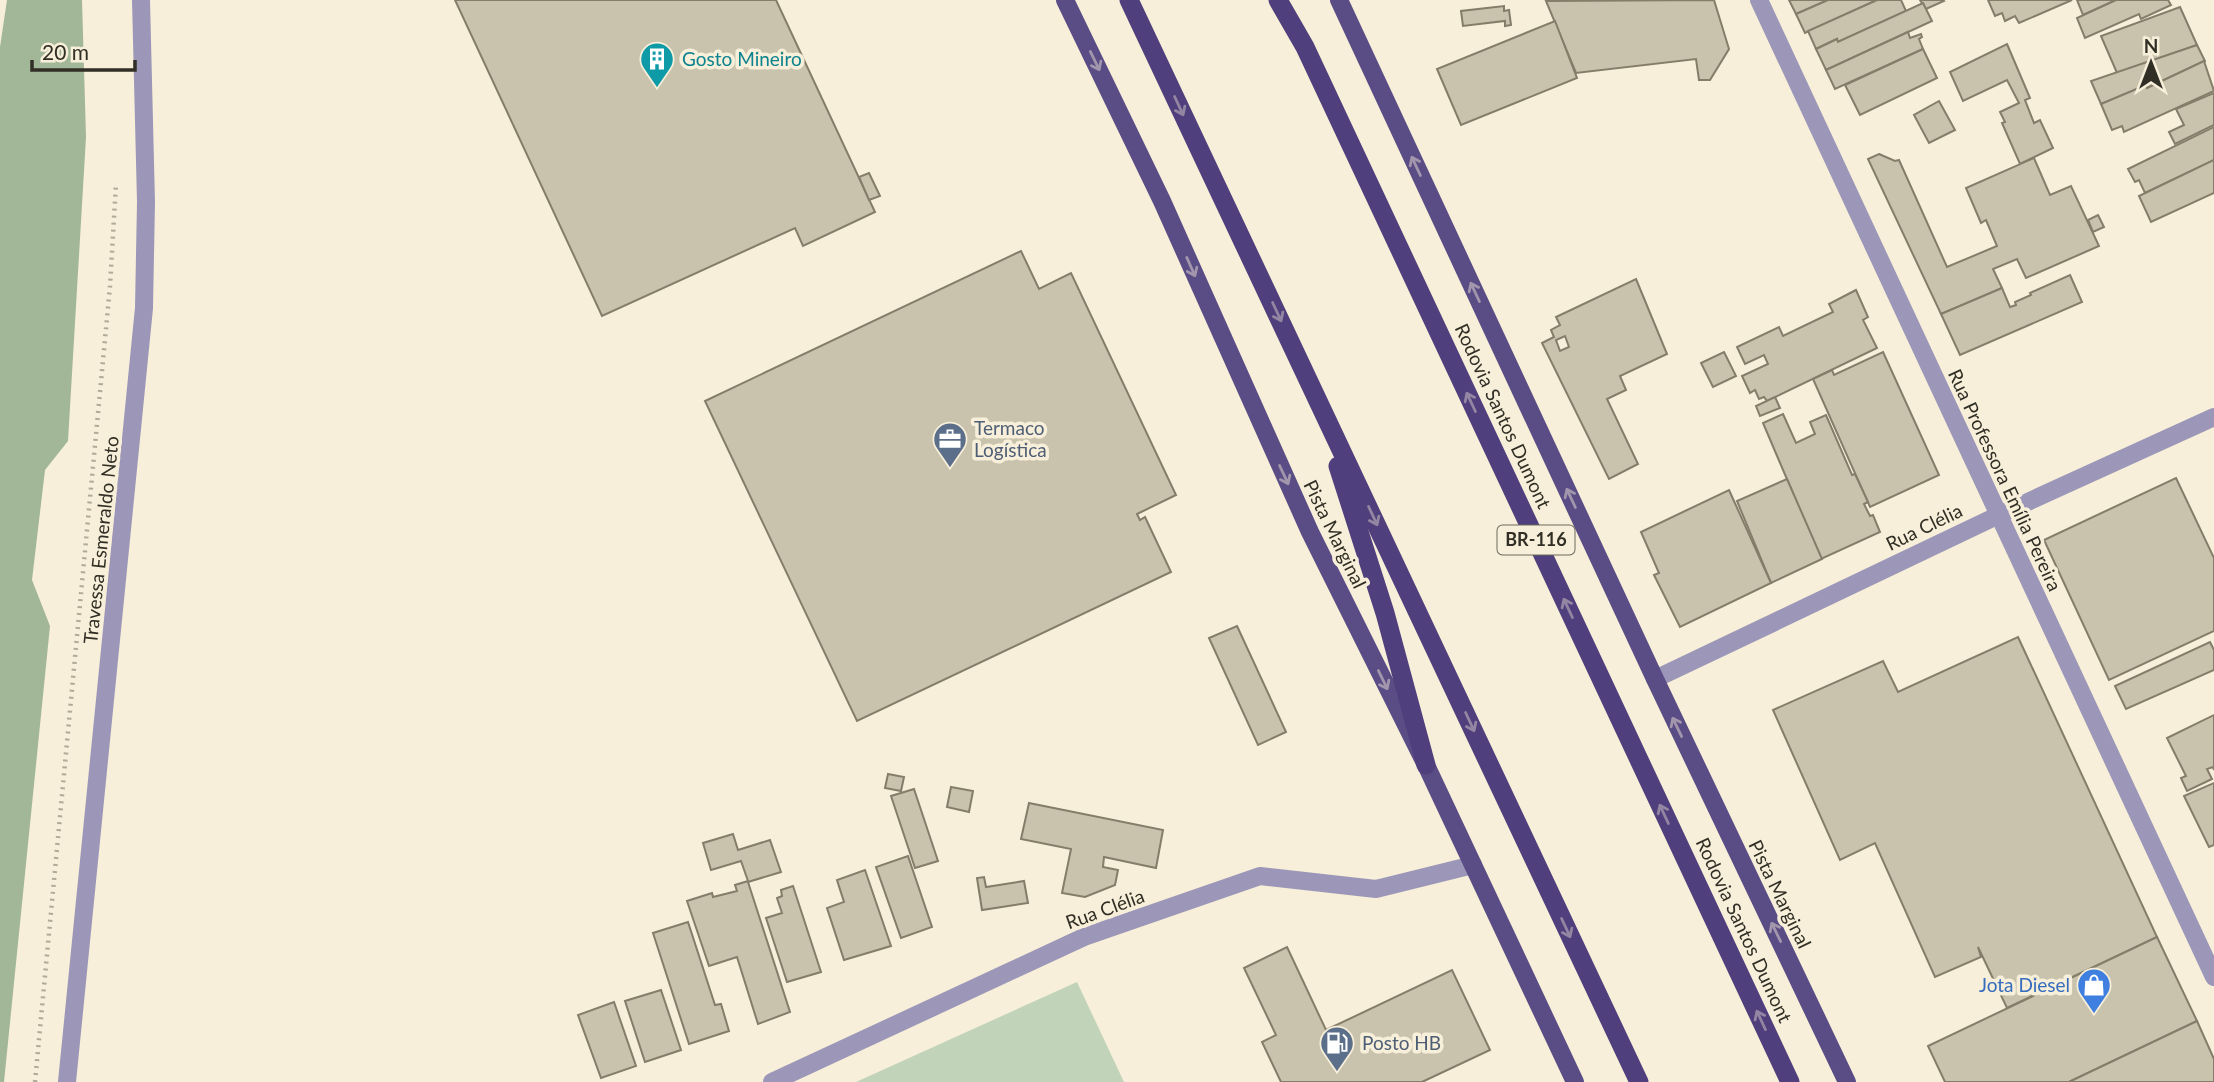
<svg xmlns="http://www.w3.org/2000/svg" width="2214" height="1082" viewBox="0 0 2214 1082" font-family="Lato,sans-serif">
  <rect width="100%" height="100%" fill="#f7efd9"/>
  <!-- green -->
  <path fill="#c1d3b8" d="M1077 982 1124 1082H856Z"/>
  <!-- forest -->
  <path fill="#a2b698" d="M7 0H82L86 137 68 441 45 470 32 580 50 626 4 1082H0V47Z"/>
  <!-- building -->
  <g fill="#c9c2ac" stroke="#847d69" stroke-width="2" fill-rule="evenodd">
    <path d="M455 0H776L875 212 803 246 795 228 602 316Z"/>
    <path d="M1714 0 1729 49 1710 80H1699L1696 59 1576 73 1546 1Z"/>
    <path d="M1789 0H1828L1796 14Z"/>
    <path d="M1828 0H1877L1805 33 1796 14Z"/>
    <path d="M1877 0H1901L1906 11 1838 42 1837 39 1816 49 1808 31Z"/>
    <path d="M1920 0H1943L1944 1 1926 9Z"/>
    <path d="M1988 0H2072L2019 23 2015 16 2005 21 2002 13 1995 16Z"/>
    <path d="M2077 0H2116L2083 15Z"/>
    <path d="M2116 0H2168L2171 5 2141 19 2139 14 2085 38 2077 18Z"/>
    <path d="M1923 3 1932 21 1826 70 1816 49 1837 39 1838 42Z"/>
    <path d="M1504 6V11L1509 10 1511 25 1505 26V21L1463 26 1461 11Z"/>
    <path d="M2180 7 2197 45 2117 73 2101 36Z"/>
    <path d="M1555 21 1577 78 1461 125 1437 69Z"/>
    <path d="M1908 32 1910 38 1921 34 1922 37 1919 39 1923 49 1835 89 1826 70Z"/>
    <path d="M2007 44 2030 98 2025 100 2034 123 2040 120 2053 148 2020 164 2002 123 2005 122 2000 112 2019 103 2007 80 1963 101 1950 72Z"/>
    <path d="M2197 45 2205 61 2147 88 2146 85 2101 104 2091 81Z"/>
    <path d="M1923 49 1937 78 1860 115 1845 85Z"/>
    <path d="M2204 61 2214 91 2124 132 2122 126 2112 130 2101 104 2146 85 2147 88Z"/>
    <path d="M2214 93V125L2175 144 2169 132 2184 125 2176 109Z"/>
    <path d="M1939 101 1955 130 1929 143 1914 115Z"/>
    <path d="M2214 127V160L2145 193 2139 180 2135 182 2128 169Z"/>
    <path d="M1879 154 1895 161 1899 160 1947 267 1997 246 1986 220 1981 223 1966 188 2034 158 2050 195 2071 186 2099 246 2026 278 2017 259 1993 269 2002 288 1941 314 1868 159Z"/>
    <path d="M2214 160V193L2151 222 2139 196Z"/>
    <path d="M869 173 880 196 869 200 859 177Z"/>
    <path d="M2098 215 2104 227 2093 232 2088 220Z"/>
    <path d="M1021 251 1039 289 1071 273 1176 495 1137 514 1140 520 1145 517 1171 572 857 721 705 401Z"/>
    <path d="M2070 275 2082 302 1960 355 1941 314 2002 288 2010 307 2016 305 2015 302 2031 295 2030 293Z"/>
    <path d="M1636 279 1667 354 1620 376 1626 390 1607 399 1638 464 1609 479 1542 343 1554 337 1551 330 1560 325 1556 317ZM1565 336 1569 347 1560 351 1556 340Z"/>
    <path d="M1856 290 1868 317 1863 320 1877 348 1767 401 1764 397 1759 399 1755 390 1750 393 1742 376 1768 364 1764 355 1745 364 1737 347 1779 327 1783 336 1833 312 1829 304Z"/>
    <path d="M1724 352 1736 376 1713 387 1701 363Z"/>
    <path d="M1883 352 1939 475 1870 507 1813 379 1832 370 1834 375Z"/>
    <path d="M1775 397 1780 408 1760 416 1756 406Z"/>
    <path d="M1783 414 1796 443 1815 434 1810 422 1826 415 1852 475 1855 474 1868 502 1864 504 1870 516 1873 515 1880 532 1821 559 1763 423Z"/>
    <path d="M2176 478 2214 558V631L2109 680 2044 540Z"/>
    <path d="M1787 479 1822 559 1771 583 1737 501Z"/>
    <path d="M1729 490 1771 583 1680 627 1654 575 1659 573 1641 532Z"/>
    <path d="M1237 626 1286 732 1258 745 1209 638Z"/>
    <path d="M2018 637 2157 937 2007 1008 1978 947 1981 957 1935 977 1875 843 1840 860 1773 710 1883 661 1898 692Z"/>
    <path d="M2210 642 2214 650V670L2126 709 2115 686Z"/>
    <path d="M2214 715V770L2213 767 2207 769 2212 779 2187 791 2181 778 2186 776 2167 738Z"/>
    <path d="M888 774 904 777 901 791 885 788Z"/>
    <path d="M2214 783V845L2209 847 2184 796Z"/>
    <path d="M951 787 973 791 969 812 947 807Z"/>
    <path d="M914 789 938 861 915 868 891 796Z"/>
    <path d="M1029 803 1163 830 1156 868 1104 857 1103 867 1118 870 1115 885 1085 897 1062 893 1071 849 1021 839Z"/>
    <path d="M733 834 738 850 770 840 781 872 748 882 790 1012 758 1024 737 957 709 966 687 901 712 893 713 897 737 891 735 885 748 881 741 861 711 870 703 843Z"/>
    <path d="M908 856 932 927 901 938 876 867Z"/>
    <path d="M865 870 891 946 844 960 827 908 844 902 837 880Z"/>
    <path d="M984 877 986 887 1024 881 1028 903 982 910 977 878Z"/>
    <path d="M793 886 821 972 787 982 766 918 782 913 777 898 782 896 781 890Z"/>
    <path d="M688 922 715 1005 721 1004 729 1031 689 1044 653 933Z"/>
    <path d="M2157 937 2197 1021 2069 1082H1945L1928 1046Z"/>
    <path d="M1287 947 1326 1030 1452 970 1490 1050 1422 1082H1281L1262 1042 1276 1035 1244 968Z"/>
    <path d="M661 990 681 1050 645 1062 625 1001Z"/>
    <path d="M614 1002 636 1066 601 1078 578 1015Z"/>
    <path d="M2197 1021 2214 1059V1082H2069Z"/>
  </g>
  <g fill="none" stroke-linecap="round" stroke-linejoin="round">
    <!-- path -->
    <path stroke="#b0aa99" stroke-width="4.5" stroke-dasharray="2 5" stroke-linecap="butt" d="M35 1082 110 286 116 184"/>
    <!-- minor -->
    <g stroke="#9c97b8" stroke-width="18">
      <path d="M1759 0 2214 977"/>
      <path d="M1655 679 1999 515 2214 417"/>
      <path d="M67 1082 144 308 146 202 141 0"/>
      <path d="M772 1082 1084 937 1260 876 1376 889 1473 865"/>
    </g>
    <!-- primary -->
    <g stroke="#5a4d86" stroke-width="18">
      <path d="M1065 0 1162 201 1310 532 1426 765 1575 1082"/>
      <path d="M1339 0 1655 679 1847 1082"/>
    </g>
    <!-- trunk -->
    <g stroke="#4f407d" stroke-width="19">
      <path d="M1129 0 1639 1082"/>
      <path d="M1278 0 1305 47 1790 1082"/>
      <path d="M1338 466 1385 613 1426 765"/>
    </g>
  </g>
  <!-- one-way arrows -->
  <defs><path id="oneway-shaft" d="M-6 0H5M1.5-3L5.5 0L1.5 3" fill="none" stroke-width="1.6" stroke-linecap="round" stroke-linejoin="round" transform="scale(1.75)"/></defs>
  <g stroke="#a196ab">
    <use href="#oneway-shaft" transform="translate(1095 61) rotate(64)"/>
    <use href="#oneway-shaft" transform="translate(1416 166) rotate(-115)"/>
    <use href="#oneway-shaft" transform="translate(1191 267) rotate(66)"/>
    <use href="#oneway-shaft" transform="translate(1475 292) rotate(-115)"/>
    <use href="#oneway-shaft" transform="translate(1284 475) rotate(65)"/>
    <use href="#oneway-shaft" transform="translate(1571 498) rotate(-115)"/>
    <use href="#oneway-shaft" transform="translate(1383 680) rotate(64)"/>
    <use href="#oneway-shaft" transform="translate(1677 727) rotate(-116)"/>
    <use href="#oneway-shaft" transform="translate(1776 932) rotate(-116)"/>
  </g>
  <g stroke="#9286a2">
    <use href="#oneway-shaft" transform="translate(1179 106) rotate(65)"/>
    <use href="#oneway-shaft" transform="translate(1277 312) rotate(65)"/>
    <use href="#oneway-shaft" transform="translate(1471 402) rotate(-115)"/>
    <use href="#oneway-shaft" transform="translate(1373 516) rotate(65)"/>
    <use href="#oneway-shaft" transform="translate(1568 608) rotate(-115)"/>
    <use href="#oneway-shaft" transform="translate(1470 722) rotate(65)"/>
    <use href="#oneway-shaft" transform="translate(1664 814) rotate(-115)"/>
    <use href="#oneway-shaft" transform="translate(1566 928) rotate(65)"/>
    <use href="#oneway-shaft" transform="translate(1761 1020) rotate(-115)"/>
  </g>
  <!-- icons -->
  <defs>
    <g id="building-pin" transform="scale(1.75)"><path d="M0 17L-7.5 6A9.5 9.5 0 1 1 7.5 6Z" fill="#0f9aa8" stroke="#f7efd9"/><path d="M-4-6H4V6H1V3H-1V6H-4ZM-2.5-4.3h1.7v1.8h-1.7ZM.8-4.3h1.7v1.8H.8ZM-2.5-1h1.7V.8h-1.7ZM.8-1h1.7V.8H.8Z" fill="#fff"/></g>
    <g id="office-pin" transform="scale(1.75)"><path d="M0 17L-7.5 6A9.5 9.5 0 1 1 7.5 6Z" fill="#5c6f8a" stroke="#f7efd9"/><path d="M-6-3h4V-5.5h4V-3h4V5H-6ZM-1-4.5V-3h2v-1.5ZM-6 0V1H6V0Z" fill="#fff"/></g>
    <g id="shop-pin" transform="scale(1.75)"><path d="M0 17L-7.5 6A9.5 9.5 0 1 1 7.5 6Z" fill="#3f7fe0" stroke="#f7efd9"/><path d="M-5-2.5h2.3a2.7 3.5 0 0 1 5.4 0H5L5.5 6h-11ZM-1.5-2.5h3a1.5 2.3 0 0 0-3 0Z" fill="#fff"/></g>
    <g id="fuel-pin" transform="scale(1.75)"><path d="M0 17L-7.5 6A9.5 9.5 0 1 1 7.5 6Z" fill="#5c6f8a" stroke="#f7efd9"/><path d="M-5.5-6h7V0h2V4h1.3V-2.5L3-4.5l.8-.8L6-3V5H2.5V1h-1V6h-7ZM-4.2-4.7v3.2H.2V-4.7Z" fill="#fff"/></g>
  </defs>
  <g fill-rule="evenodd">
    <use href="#building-pin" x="657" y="59"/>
    <use href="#office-pin" x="950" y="439"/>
    <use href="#shop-pin" x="2094" y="985"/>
    <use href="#fuel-pin" x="1337" y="1043"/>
  </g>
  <g text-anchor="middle" stroke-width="7" stroke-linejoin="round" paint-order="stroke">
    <!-- shield labels -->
    <rect fill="#f7efd9" stroke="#6c685b" stroke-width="2" x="1497.5" y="525.5" width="77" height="29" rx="5"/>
    <g font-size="18" font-weight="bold" fill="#302e25">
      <text x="1536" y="546">BR-116</text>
    </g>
    <!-- culture labels -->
    <g font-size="19" fill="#0d838f" stroke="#f7efd9" text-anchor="start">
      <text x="682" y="66">Gosto Mineiro</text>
    </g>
    <!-- street labels -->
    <g font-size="19" fill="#302e25" stroke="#f7efd9">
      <text transform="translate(1503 416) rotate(65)" y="7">Rodovia Santos Dumont</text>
      <text transform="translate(2005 480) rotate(65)" y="7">Rua Professora Emília Pereira</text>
      <text transform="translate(1924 527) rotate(-26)" y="7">Rua Clélia</text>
      <text transform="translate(1335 534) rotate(64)" y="7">Pista Marginal</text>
      <text transform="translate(101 540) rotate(-84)" y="7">Travessa Esmeraldo Neto</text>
      <text transform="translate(1780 894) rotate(64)" y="7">Pista Marginal</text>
      <text transform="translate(1105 909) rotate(-20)" y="7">Rua Clélia</text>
      <text transform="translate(1744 930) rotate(65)" y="7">Rodovia Santos Dumont</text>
    </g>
    <!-- service labels -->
    <g font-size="19" fill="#4e5e75" stroke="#f7efd9" text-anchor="start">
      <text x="974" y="435">Termaco<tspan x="974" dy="22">Logística</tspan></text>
      <text x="1362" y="1050">Posto HB</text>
    </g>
    <!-- shop labels -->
    <g font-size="19" fill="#366cbe" stroke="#f7efd9" text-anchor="end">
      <text x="2070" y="992">Jota Diesel</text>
    </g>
  </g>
  <!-- north arrow -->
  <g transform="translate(2151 63)" stroke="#f7efd9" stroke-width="5" paint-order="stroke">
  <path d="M0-5L12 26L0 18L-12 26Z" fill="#302e25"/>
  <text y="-10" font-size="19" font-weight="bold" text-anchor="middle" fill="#302e25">N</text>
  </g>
  <!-- scale -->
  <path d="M32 60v10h103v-10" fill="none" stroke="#302e25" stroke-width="3.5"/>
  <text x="42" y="60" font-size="21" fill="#302e25" stroke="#f7efd9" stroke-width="5" paint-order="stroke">20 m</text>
</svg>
